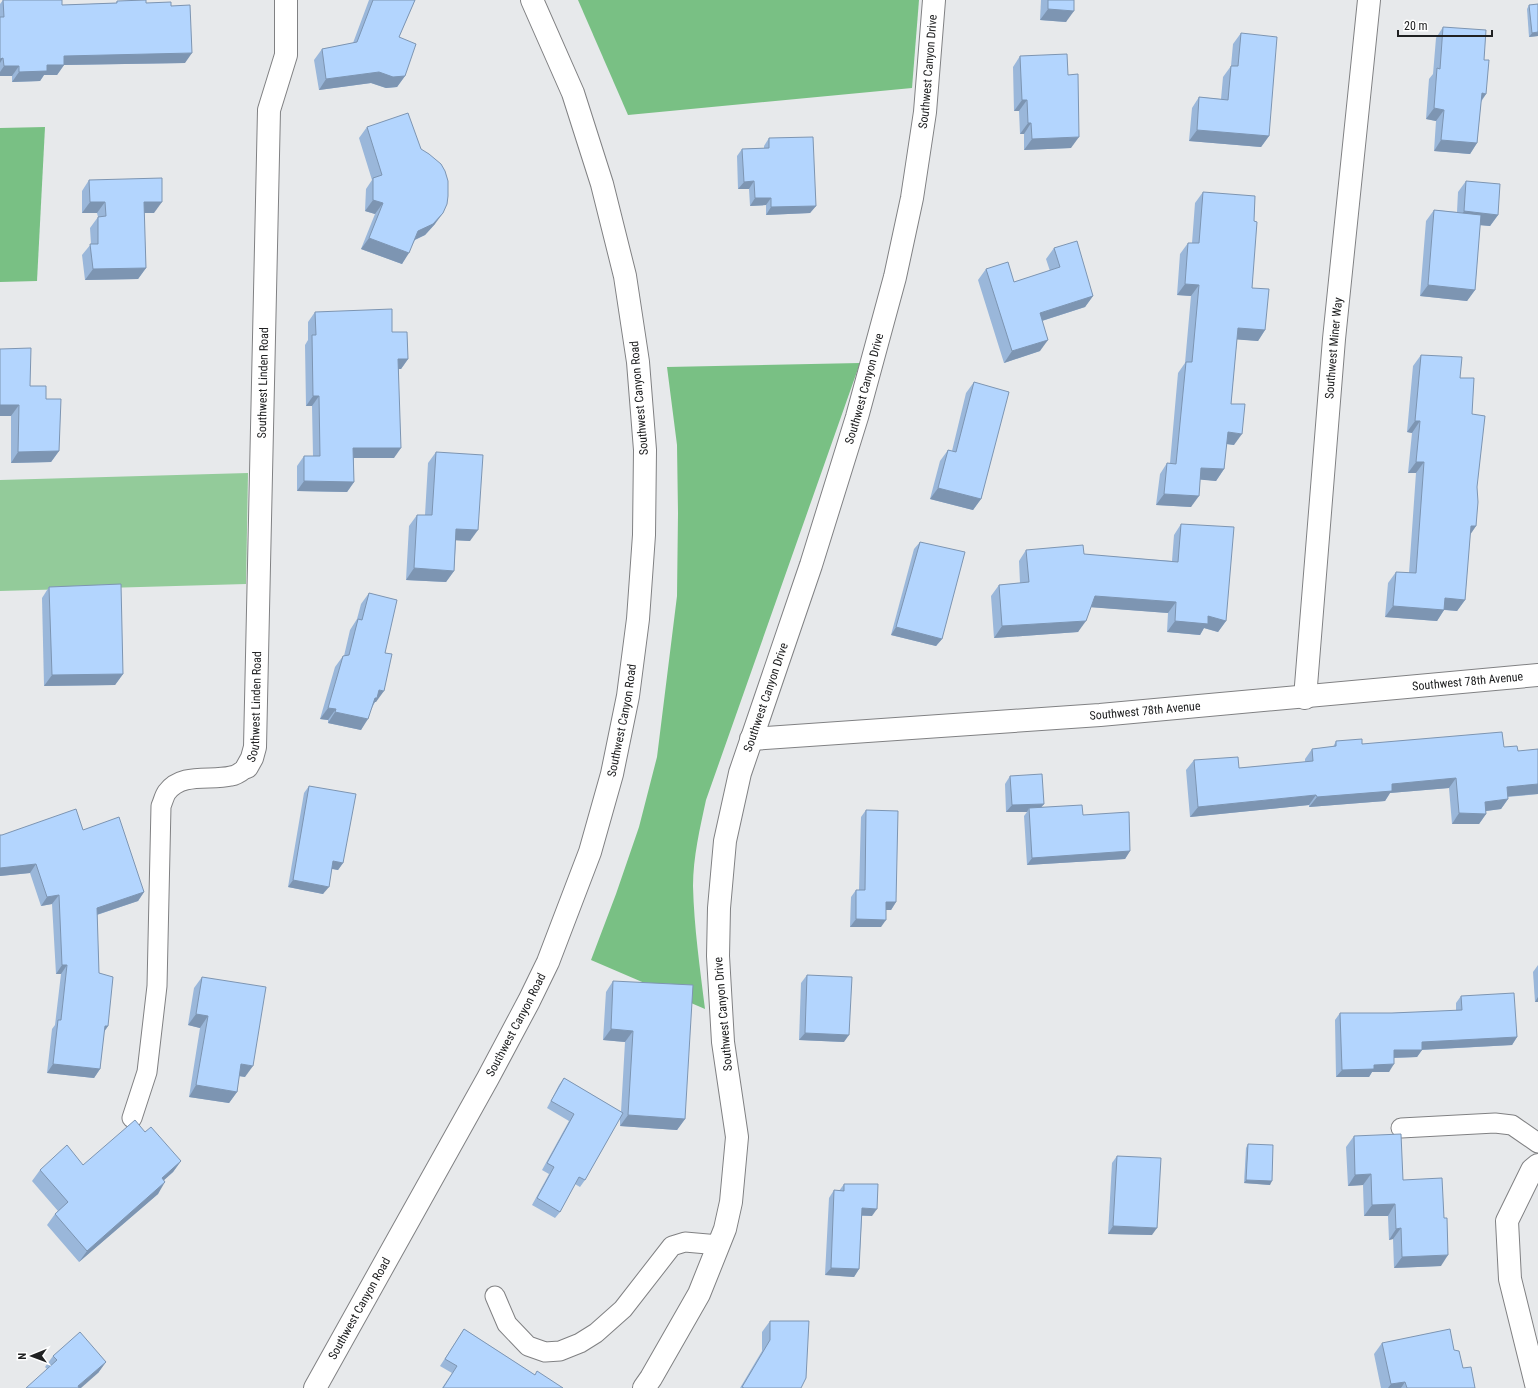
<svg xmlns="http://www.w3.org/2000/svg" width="1538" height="1388" viewBox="0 0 1538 1388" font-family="'Roboto Condensed',sans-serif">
  <rect width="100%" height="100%" fill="#e7e9eb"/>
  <!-- green -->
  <path fill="#93cb9a" d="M248 473 246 584 0 591V480Z"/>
  <!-- forest -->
  <g fill="#79c084">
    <path d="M578 0H919L912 88 628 115Z"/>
    <path d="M45 127 37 281 0 282V128Z"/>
    <path d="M860 363 706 800C700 828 693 857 693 886 694 927 700 968 705 1009L591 960 616 894 639 827 657 757 677 596 678 513 677 445 667 367Z"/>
  </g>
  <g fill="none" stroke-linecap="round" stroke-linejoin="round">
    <!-- service casing -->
    <g stroke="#808183" stroke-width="21">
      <g id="service">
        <path d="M132 1118 147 1072 157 986 161 806C163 802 164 796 167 792 182 772 210 781 231 776 238 775 242 771 247 767"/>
        <path d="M1401 1128 1495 1123 1512 1125 1538 1143"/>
        <path d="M495 1296 507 1324 528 1346 545 1352 560 1351 580 1343 596 1333 623 1309 672 1246 685 1242 719 1245"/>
      </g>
    </g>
    <!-- minor casing -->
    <g stroke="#808183" stroke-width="24">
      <g id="minor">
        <path id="s1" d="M1305 698 1334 339 1369 0"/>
        <path id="s2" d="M751 739 1100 715 1538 675"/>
        <path id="s3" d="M247 767 252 758 255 747 269 110 286 55V0"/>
        <path id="s4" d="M644 1388 651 1378 699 1294 725 1229 731 1202 737 1137 723 1042 718 956 719 908 725 841 740 773 811 565 857 417 895 277 912 198 925 112 934 0"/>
        <path d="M1537 1388 1510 1279 1507 1221 1532 1170 1538 1165"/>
      </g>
    </g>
    <!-- secondary casing -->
    <g stroke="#808183" stroke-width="24">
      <g id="secondary">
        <path id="s5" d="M315 1388 488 1078 529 1001 548 962 590 852 612 774 628 696 638 619 644 535 645 450 638 362 625 276 602 184 573 93 532 0"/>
      </g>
    </g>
    <!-- service -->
    <use href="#service" stroke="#fff" stroke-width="19"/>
    <!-- minor -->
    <use href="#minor" stroke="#fff" stroke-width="22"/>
    <!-- secondary -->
    <use href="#secondary" stroke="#fff" stroke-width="22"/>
  </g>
  <!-- wall -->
  <g fill="#9ab7da">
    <path d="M3 0H62V5L116 3 117 1 146 3 171 6 185 63 64 65 57 75H44L40 81 12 82V76H0V4Z"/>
    <path d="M369 0H415L399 37 405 76 397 87 386 88 371 83 319 90 314 60 322 49 353 43Z"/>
    <path d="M1041 0H1074L1066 22 1040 20Z"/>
    <path d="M1529 5 1538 36 1529 37 1527 9Z"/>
    <path d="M1443 27 1484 60 1486 94 1481 102 1477 143 1470 154 1434 151 1436 121 1426 119 1429 79 1433 74 1436 38Z"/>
    <path d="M1241 33 1269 136 1261 147 1189 141 1192 108 1199 97 1221 99 1223 77 1231 66 1233 44Z"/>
    <path d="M1020 56 1071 148 1024 150V134H1020L1019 111H1014L1013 67Z"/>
    <path d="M367 127 435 224 425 235 415 240 402 264 361 249 375 214 365 211 366 189 372 180 359 138Z"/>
    <path d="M769 138 816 206 810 213 766 215V205L750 206 749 189H738L737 156 742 149 764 148V146Z"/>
    <path d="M89 180 154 213H144L146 268 138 279 85 280 82 255 91 244 90 228 98 217 97 213H82V191Z"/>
    <path d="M1466 181 1498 215 1490 226 1480 225 1475 290 1467 301 1420 296 1426 221 1434 210 1457 212 1458 192Z"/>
    <path d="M1203 192 1254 221 1252 288 1265 330 1258 341 1237 339 1231 404 1234 445 1226 444 1224 469 1216 481 1200 479 1191 507 1156 505 1160 474 1167 463H1170L1178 373 1185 363 1191 296 1177 295 1180 254 1188 243H1192L1195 203Z"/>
    <path d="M1054 248 1093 296 1085 307 1042 321 1040 351 1004 363 978 280 986 269 1014 282 1050 271 1046 259Z"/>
    <path d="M315 312 392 332 408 359 401 369H399L394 458H354V482L347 492 297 491V466L304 456H313L312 406H306L305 345 308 340V322Z"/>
    <path d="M0 349 30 386 46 399 59 451 51 462 11 463V416H0Z"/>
    <path d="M1421 355 1460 378 1472 414 1477 487 1476 526 1470 534 1465 600 1457 611 1444 610 1437 621 1385 617 1388 583 1396 572 1409 573 1416 473H1408L1412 433 1407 432 1413 366Z"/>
    <path d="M974 382 981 499 973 510 930 499 940 461 948 450 952 451 966 393Z"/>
    <path d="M436 452 470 541 456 540 454 571 446 582 406 580 409 526 417 515H425L428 463Z"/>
    <path d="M1181 524 1226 621 1218 632 1204 628 1200 635 1167 632 1168 613 1091 607 1078 632 994 638 991 596 999 585 1020 583 1019 561 1026 550 1172 561 1174 535Z"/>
    <path d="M920 542 942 639 936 646 891 635 914 549Z"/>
    <path d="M49 587 123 674 115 685 44 686 42 598Z"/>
    <path d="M369 593 385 653 376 702H375L361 730 328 723V720L320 719 335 667 343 656H344L350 630 357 619 361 604Z"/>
    <path d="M1336 741 1362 744 1504 747 1518 751 1538 794 1508 797V799L1501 809 1486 811V814L1479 824H1452L1449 788 1390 793 1385 801 1309 807V805L1190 817 1186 770 1194 760 1239 768 1305 762V759L1312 749 1333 747Z"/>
    <path d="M1010 776 1044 804 1041 807 1083 815 1130 851 1125 859 1027 865 1024 816 1027 812H1006L1005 784Z"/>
    <path d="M309 786 343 863 338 870 332 869 323 894 288 887 304 793Z"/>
    <path d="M866 810 896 902 891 910H886L881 927H850L851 897 856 890H859L861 817Z"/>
    <path d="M83 830 144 892 138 901 97 915 99 973 108 1026 104 1032 100 1069 94 1078 47 1073 52 1029 55 1025 61 974H56L52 904 41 906 30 873 0 876V835Z"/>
    <path d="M1538 965V1002H1535L1533 972Z"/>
    <path d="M807 975 844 1042 799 1040 801 983Z"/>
    <path d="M202 977 245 1077 239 1076 237 1092 229 1103 189 1097 200 1028 188 1025 194 988Z"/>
    <path d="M613 981 685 1119 677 1130 620 1126V1118L585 1180 580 1187 575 1184 560 1212 555 1218 532 1205 549 1174 542 1170 569 1121 547 1108 559 1085 564 1078 621 1112 625 1042 603 1040 606 992Z"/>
    <path d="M1461 996 1517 1037 1512 1045 1422 1050 1417 1057 1394 1058 1389 1072H1372L1369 1077H1336L1335 1020 1340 1013H1392L1456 1011V1003Z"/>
    <path d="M145 1132 181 1161 173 1172 164 1180 158 1194 79 1262 47 1225 55 1214 58 1211 32 1181 40 1170 83 1165Z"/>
    <path d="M1354 1136 1403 1180 1441 1266 1394 1268 1393 1239 1389 1240 1388 1216H1364L1363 1185 1348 1186 1346 1147Z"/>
    <path d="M1248 1144 1270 1185 1244 1183 1246 1148Z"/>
    <path d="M1117 1156 1152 1235 1108 1234 1112 1163Z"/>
    <path d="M844 1184 872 1216H862L859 1269 854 1277 825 1275 829 1198 834 1190 839 1191Z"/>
    <path d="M770 1321 801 1388H740L762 1351V1332Z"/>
    <path d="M464 1329 535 1375 563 1388H442L452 1373 440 1366Z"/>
    <path d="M1382 1343 1463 1368 1475 1388H1381L1374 1354Z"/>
    <path d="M53 1356 106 1362 98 1373 47 1369 45 1367Z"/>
  </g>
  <!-- shaded-wall -->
  <g fill="#7d95b2">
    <path d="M1048 9 1074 11 1066 22 1040 20Z"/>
    <path d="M1538 32V36L1529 37 1532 33Z"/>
    <path d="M192 53 185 63 64 65 57 75H44L40 81 12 82 19 72 47 65 64 56Z"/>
    <path d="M3 58 0 63V59Z"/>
    <path d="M4 66H19L12 76H0V72Z"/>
    <path d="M379 72 405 76 397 87 386 88 371 83 319 90 326 79Z"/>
    <path d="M1482 93 1486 94 1478 105Z"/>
    <path d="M1022 100H1027L1019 111H1014Z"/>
    <path d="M1434 108 1444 110 1436 121 1426 119Z"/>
    <path d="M1028 123H1031L1024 134H1020Z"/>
    <path d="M1197 130 1269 136 1261 147 1189 141Z"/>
    <path d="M1079 137 1071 148 1024 150 1032 139Z"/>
    <path d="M1441 140 1477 143 1470 154 1434 151Z"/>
    <path d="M754 181 749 189H738L744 182Z"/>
    <path d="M755 198H771L766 205 750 206Z"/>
    <path d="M373 200 383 203 375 214 365 211Z"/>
    <path d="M90 202H105L97 213H82Z"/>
    <path d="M144 202H162L154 213H136Z"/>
    <path d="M816 206 810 213 766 215 771 207Z"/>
    <path d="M1464 211 1498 215 1490 226 1456 223Z"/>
    <path d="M443 213 435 224 425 235 410 242 418 231Z"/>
    <path d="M369 238 409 253 402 264 361 249Z"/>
    <path d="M146 268 138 279 85 280 93 269Z"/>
    <path d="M1185 284 1199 285 1191 296 1177 295Z"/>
    <path d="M1428 285 1475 290 1467 301 1420 296Z"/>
    <path d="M1093 296 1085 307 1032 324 1040 313Z"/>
    <path d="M1238 328 1265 330 1258 341 1230 339Z"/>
    <path d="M1048 340 1040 351 1004 363 1012 351Z"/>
    <path d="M398 359H408L401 369H391Z"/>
    <path d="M313 396H319L312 406H306Z"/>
    <path d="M0 405H19L11 416H0Z"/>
    <path d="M1415 421H1420L1412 433 1407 432Z"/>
    <path d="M1228 432 1242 434 1234 445 1220 443Z"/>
    <path d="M353 448H401L394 458H346Z"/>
    <path d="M59 451 51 462 11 463 18 452Z"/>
    <path d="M1416 462H1424L1416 473H1408Z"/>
    <path d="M1201 468 1224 469 1216 481 1193 479Z"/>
    <path d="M304 481 354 482 347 492 297 491Z"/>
    <path d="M938 488 981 499 973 510 930 499Z"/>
    <path d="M1164 494 1199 496 1191 507 1156 505Z"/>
    <path d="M1471 526H1476L1468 538Z"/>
    <path d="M456 529 478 530 470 541 449 540Z"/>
    <path d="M414 568 454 571 446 582 406 580Z"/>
    <path d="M1095 596 1176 602 1168 613 1088 607Z"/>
    <path d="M1445 598 1465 600 1457 611 1437 609Z"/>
    <path d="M1393 606 1444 610 1437 621 1385 617Z"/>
    <path d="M1208 616 1226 621 1218 632 1204 628 1200 635 1167 632 1175 621Z"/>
    <path d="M1086 621 1078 632 994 638 1002 626Z"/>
    <path d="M896 627 942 639 936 646 891 635Z"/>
    <path d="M123 674 115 685 44 686 52 675Z"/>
    <path d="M379 690 384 691 376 702H375L369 710Z"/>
    <path d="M328 708 336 709 328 720 320 719Z"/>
    <path d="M335 712 368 719 361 730 328 723Z"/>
    <path d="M1456 778 1449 788 1390 793 1385 801 1309 807 1317 797 1392 784Z"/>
    <path d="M1538 784V794L1500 797 1507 787Z"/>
    <path d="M1316 795 1309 805 1190 817 1198 807Z"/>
    <path d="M1508 799 1501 809 1478 812 1485 802Z"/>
    <path d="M1044 804 1038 811 1029 808 1027 812H1006L1012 805Z"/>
    <path d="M1459 813 1486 814 1479 824H1452Z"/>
    <path d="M1130 851 1125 859 1027 865 1032 858Z"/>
    <path d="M333 861 343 863 338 870 328 868Z"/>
    <path d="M36 864 30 873 0 876V868Z"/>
    <path d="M293 880 329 887 323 894 288 887Z"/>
    <path d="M144 892 138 901 90 917 97 908Z"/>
    <path d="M59 895 52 904 41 906 47 897Z"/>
    <path d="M886 902H896L891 910H881Z"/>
    <path d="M856 919 886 920 881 927H850Z"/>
    <path d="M62 965H67L61 974H56Z"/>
    <path d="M1538 997V1002H1535Z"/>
    <path d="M196 1014 208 1016 200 1028 188 1025Z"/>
    <path d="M105 1026H108L101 1036Z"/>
    <path d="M611 1029 633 1031 625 1042 603 1040Z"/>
    <path d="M805 1033 849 1035 844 1042 799 1040Z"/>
    <path d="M1517 1037 1512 1045 1417 1050H1422L1417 1057 1389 1058 1394 1050 1422 1042Z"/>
    <path d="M53 1064 100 1069 94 1078 47 1073Z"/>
    <path d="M241 1064 253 1066 245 1077 233 1075Z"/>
    <path d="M1394 1064 1389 1072H1372L1369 1077H1336L1342 1070 1374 1065Z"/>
    <path d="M196 1085 237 1092 229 1103 189 1097Z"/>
    <path d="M628 1115 685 1119 677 1130 620 1126Z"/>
    <path d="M181 1161 173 1172 154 1189 162 1178Z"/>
    <path d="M1371 1174 1363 1185 1348 1186 1355 1175Z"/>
    <path d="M1246 1180 1272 1181 1270 1185 1244 1183Z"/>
    <path d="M165 1182 158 1194 79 1262 87 1251Z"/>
    <path d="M1395 1204 1388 1216H1364L1372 1205Z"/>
    <path d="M862 1208 877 1209 872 1216 857 1215Z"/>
    <path d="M1113 1226 1157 1228 1152 1235 1108 1234Z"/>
    <path d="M1401 1228 1393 1239 1389 1240 1396 1229Z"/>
    <path d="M1448 1255 1441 1266 1394 1268 1402 1257Z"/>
    <path d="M831 1268 859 1269 854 1277 825 1275Z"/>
    <path d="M106 1362 98 1373 81 1388H77L78 1386Z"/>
    <path d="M1405 1382 1401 1388H1388L1391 1384Z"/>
  </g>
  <!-- building -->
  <g fill="#b3d5fe" stroke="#7d95b2">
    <path d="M3 0H62V5L117 3V1L146 0V3L171 2V6L190 5 192 53 64 56V65H47V71L19 72V66H4L3 58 0 59V17H4Z"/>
    <path d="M373 0H415L399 37 416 44 405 76 393 77 379 72 326 79 322 49 357 42Z"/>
    <path d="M1048 0H1074V11L1048 9Z"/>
    <path d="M1538 4V32L1532 33 1529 5Z"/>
    <path d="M1443 27 1486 30 1484 60H1489L1486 94 1482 93 1477 143 1441 140 1444 110 1434 108 1437 68 1440 69Z"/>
    <path d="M1241 33 1277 37 1269 136 1197 130 1199 97 1228 100 1231 66H1238Z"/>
    <path d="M1067 54 1068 75 1078 74 1079 137 1032 139 1031 123H1028L1027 100H1022L1020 56Z"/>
    <path d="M408 113 421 149 429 154 441 164 445 171 448 181V196L447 204 443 213 433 224 418 231 409 253 369 238 383 203 373 200V178L382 175 367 127Z"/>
    <path d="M813 137 816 206 771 207V198H755L754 181 744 182 742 149 769 148V138Z"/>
    <path d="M162 178V202H144L146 268 93 269 90 244H98V217L106 216 105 202H90L89 180Z"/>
    <path d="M1466 181 1500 184 1498 215 1464 211Z"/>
    <path d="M1203 192 1255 196 1254 221 1257 222 1252 288 1269 289 1265 330 1238 328 1231 404H1245L1242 434 1228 432 1224 469 1201 468 1199 496 1164 494 1167 463 1176 464 1186 362H1192L1199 285 1185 284 1188 243H1199Z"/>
    <path d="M1434 210 1481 215 1475 290 1428 285Z"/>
    <path d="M1077 241 1093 296 1040 313 1048 340 1012 351 986 269 1008 262 1014 282 1060 267 1054 248Z"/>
    <path d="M392 309V332H407L408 359H398L401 448H353L354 482 304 481V456H320L319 396H313L312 335H316L315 312Z"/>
    <path d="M31 348 30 386H46V399H61L59 451 18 452 19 405H0V349Z"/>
    <path d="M1421 355 1462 357 1460 378H1474L1472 414 1485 416 1477 487 1478 502 1476 526H1471L1465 600 1445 598 1444 610 1393 606 1396 572 1416 573 1424 462H1416L1420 421H1415Z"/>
    <path d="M974 382 1009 392 981 499 938 488 948 450 956 452Z"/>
    <path d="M436 452 483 455 478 530 456 529 454 571 414 568 417 515H432Z"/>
    <path d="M1181 524 1234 527 1226 621 1208 616V624L1175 621 1176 602 1095 596 1086 621 1002 626 999 585 1029 582 1026 550 1083 545 1084 554 1178 562Z"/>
    <path d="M920 542 965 552 942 639 896 627Z"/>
    <path d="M121 584 123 674 52 675 49 587Z"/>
    <path d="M369 593 397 600 385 653 392 654 384 691 379 690 377 698H375L368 719 335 712 336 709 328 708 343 656 349 655 358 619 362 620Z"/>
    <path d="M1502 732 1504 747 1517 746 1518 751 1538 749V784L1507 787 1508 799 1485 802 1486 814 1459 813 1456 778 1392 784V791L1317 797 1316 795 1198 807 1194 760 1238 757 1239 768 1313 761 1312 749 1336 746V741L1362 739V744Z"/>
    <path d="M1042 774 1044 804 1012 805 1010 776Z"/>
    <path d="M309 786 356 794 343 863 333 861 329 887 293 880Z"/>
    <path d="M1082 805 1083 815 1129 812 1130 851 1032 858 1029 808Z"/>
    <path d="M76 809 83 830 119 817 144 892 97 908 99 973 113 977 108 1026H105L100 1069 53 1064 58 1020H61L67 965H62L59 895 47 897 36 864 0 868V835H2Z"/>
    <path d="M866 810 898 811 896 902H886V920L856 919V890H865Z"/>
    <path d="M807 975 852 977 849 1035 805 1033Z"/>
    <path d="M202 977 266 987 253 1066 241 1064 237 1092 196 1085 208 1016 196 1014Z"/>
    <path d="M613 981 693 985 685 1119 628 1115 633 1031 611 1029Z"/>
    <path d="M1514 993 1517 1037 1422 1042V1050H1394V1064L1374 1065V1069L1342 1070 1340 1013H1392L1462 1010 1461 996Z"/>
    <path d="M564 1078 623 1113 585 1180 579 1177 560 1212 537 1198 554 1167 547 1163 574 1114 551 1101Z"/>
    <path d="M135 1120 145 1132 151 1127 181 1161 162 1178 165 1182 87 1251 55 1214 68 1202 40 1170 67 1145 83 1165Z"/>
    <path d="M1401 1134 1403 1180 1442 1178 1444 1218H1447L1448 1255 1402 1257 1401 1228 1396 1229 1395 1204 1372 1205 1371 1174 1355 1175 1354 1136Z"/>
    <path d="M1248 1144 1273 1145 1272 1181 1246 1180Z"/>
    <path d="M1117 1156 1161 1158 1157 1228 1113 1226Z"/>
    <path d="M844 1184H878L877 1209 862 1208 859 1269 831 1268 834 1190 844 1191Z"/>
    <path d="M770 1321H809L806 1378 801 1388H744L742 1387 770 1340Z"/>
    <path d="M464 1329 535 1375 537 1371 563 1388H443L457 1366 445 1359Z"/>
    <path d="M1450 1329 1454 1350 1459 1351 1463 1368 1471 1367 1475 1388H1407L1405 1382 1391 1384 1382 1343Z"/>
    <path d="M80 1332 106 1362 78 1386 79 1388H26L57 1360 53 1356Z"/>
  </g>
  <g text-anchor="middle" stroke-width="3" stroke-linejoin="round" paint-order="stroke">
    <!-- street labels -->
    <g font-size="12" fill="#202122" stroke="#fff">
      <text dy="4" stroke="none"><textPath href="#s4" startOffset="1367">Southwest Canyon Drive</textPath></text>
      <text dy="4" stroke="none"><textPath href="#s1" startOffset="351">Southwest Miner Way</textPath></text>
      <text dy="4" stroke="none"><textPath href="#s3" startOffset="386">Southwest Linden Road</textPath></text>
      <text dy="4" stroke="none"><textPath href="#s4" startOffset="1043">Southwest Canyon Drive</textPath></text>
      <text transform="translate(639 398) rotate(-95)" y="4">Southwest Canyon Road</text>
      <text dy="4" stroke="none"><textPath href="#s2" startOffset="719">Southwest 78th Avenue</textPath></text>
      <text dy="4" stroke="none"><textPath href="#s4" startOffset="719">Southwest Canyon Drive</textPath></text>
      <text dy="4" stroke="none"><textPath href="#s3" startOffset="62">Southwest Linden Road</textPath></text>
      <text dy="4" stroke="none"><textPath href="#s2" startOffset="395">Southwest 78th Avenue</textPath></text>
      <text dy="4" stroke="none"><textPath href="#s5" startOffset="739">Southwest Canyon Road</textPath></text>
      <text transform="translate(723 1014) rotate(-95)" y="4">Southwest Canyon Drive</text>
      <text dy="4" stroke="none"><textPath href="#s5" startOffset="415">Southwest Canyon Road</textPath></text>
      <text dy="4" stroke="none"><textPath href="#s5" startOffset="91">Southwest Canyon Road</textPath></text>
    </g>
  </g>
  <!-- north arrow -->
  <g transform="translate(32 1356) rotate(269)" stroke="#ffffff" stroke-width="3" paint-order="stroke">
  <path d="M0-3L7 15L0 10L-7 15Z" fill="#202122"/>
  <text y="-6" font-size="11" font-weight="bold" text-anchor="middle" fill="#202122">N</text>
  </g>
  <!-- scale -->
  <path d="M1398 30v6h94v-6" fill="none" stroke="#202122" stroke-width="2"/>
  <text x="1404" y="30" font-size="12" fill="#202122" stroke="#ffffff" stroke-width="3" paint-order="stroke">20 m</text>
</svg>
